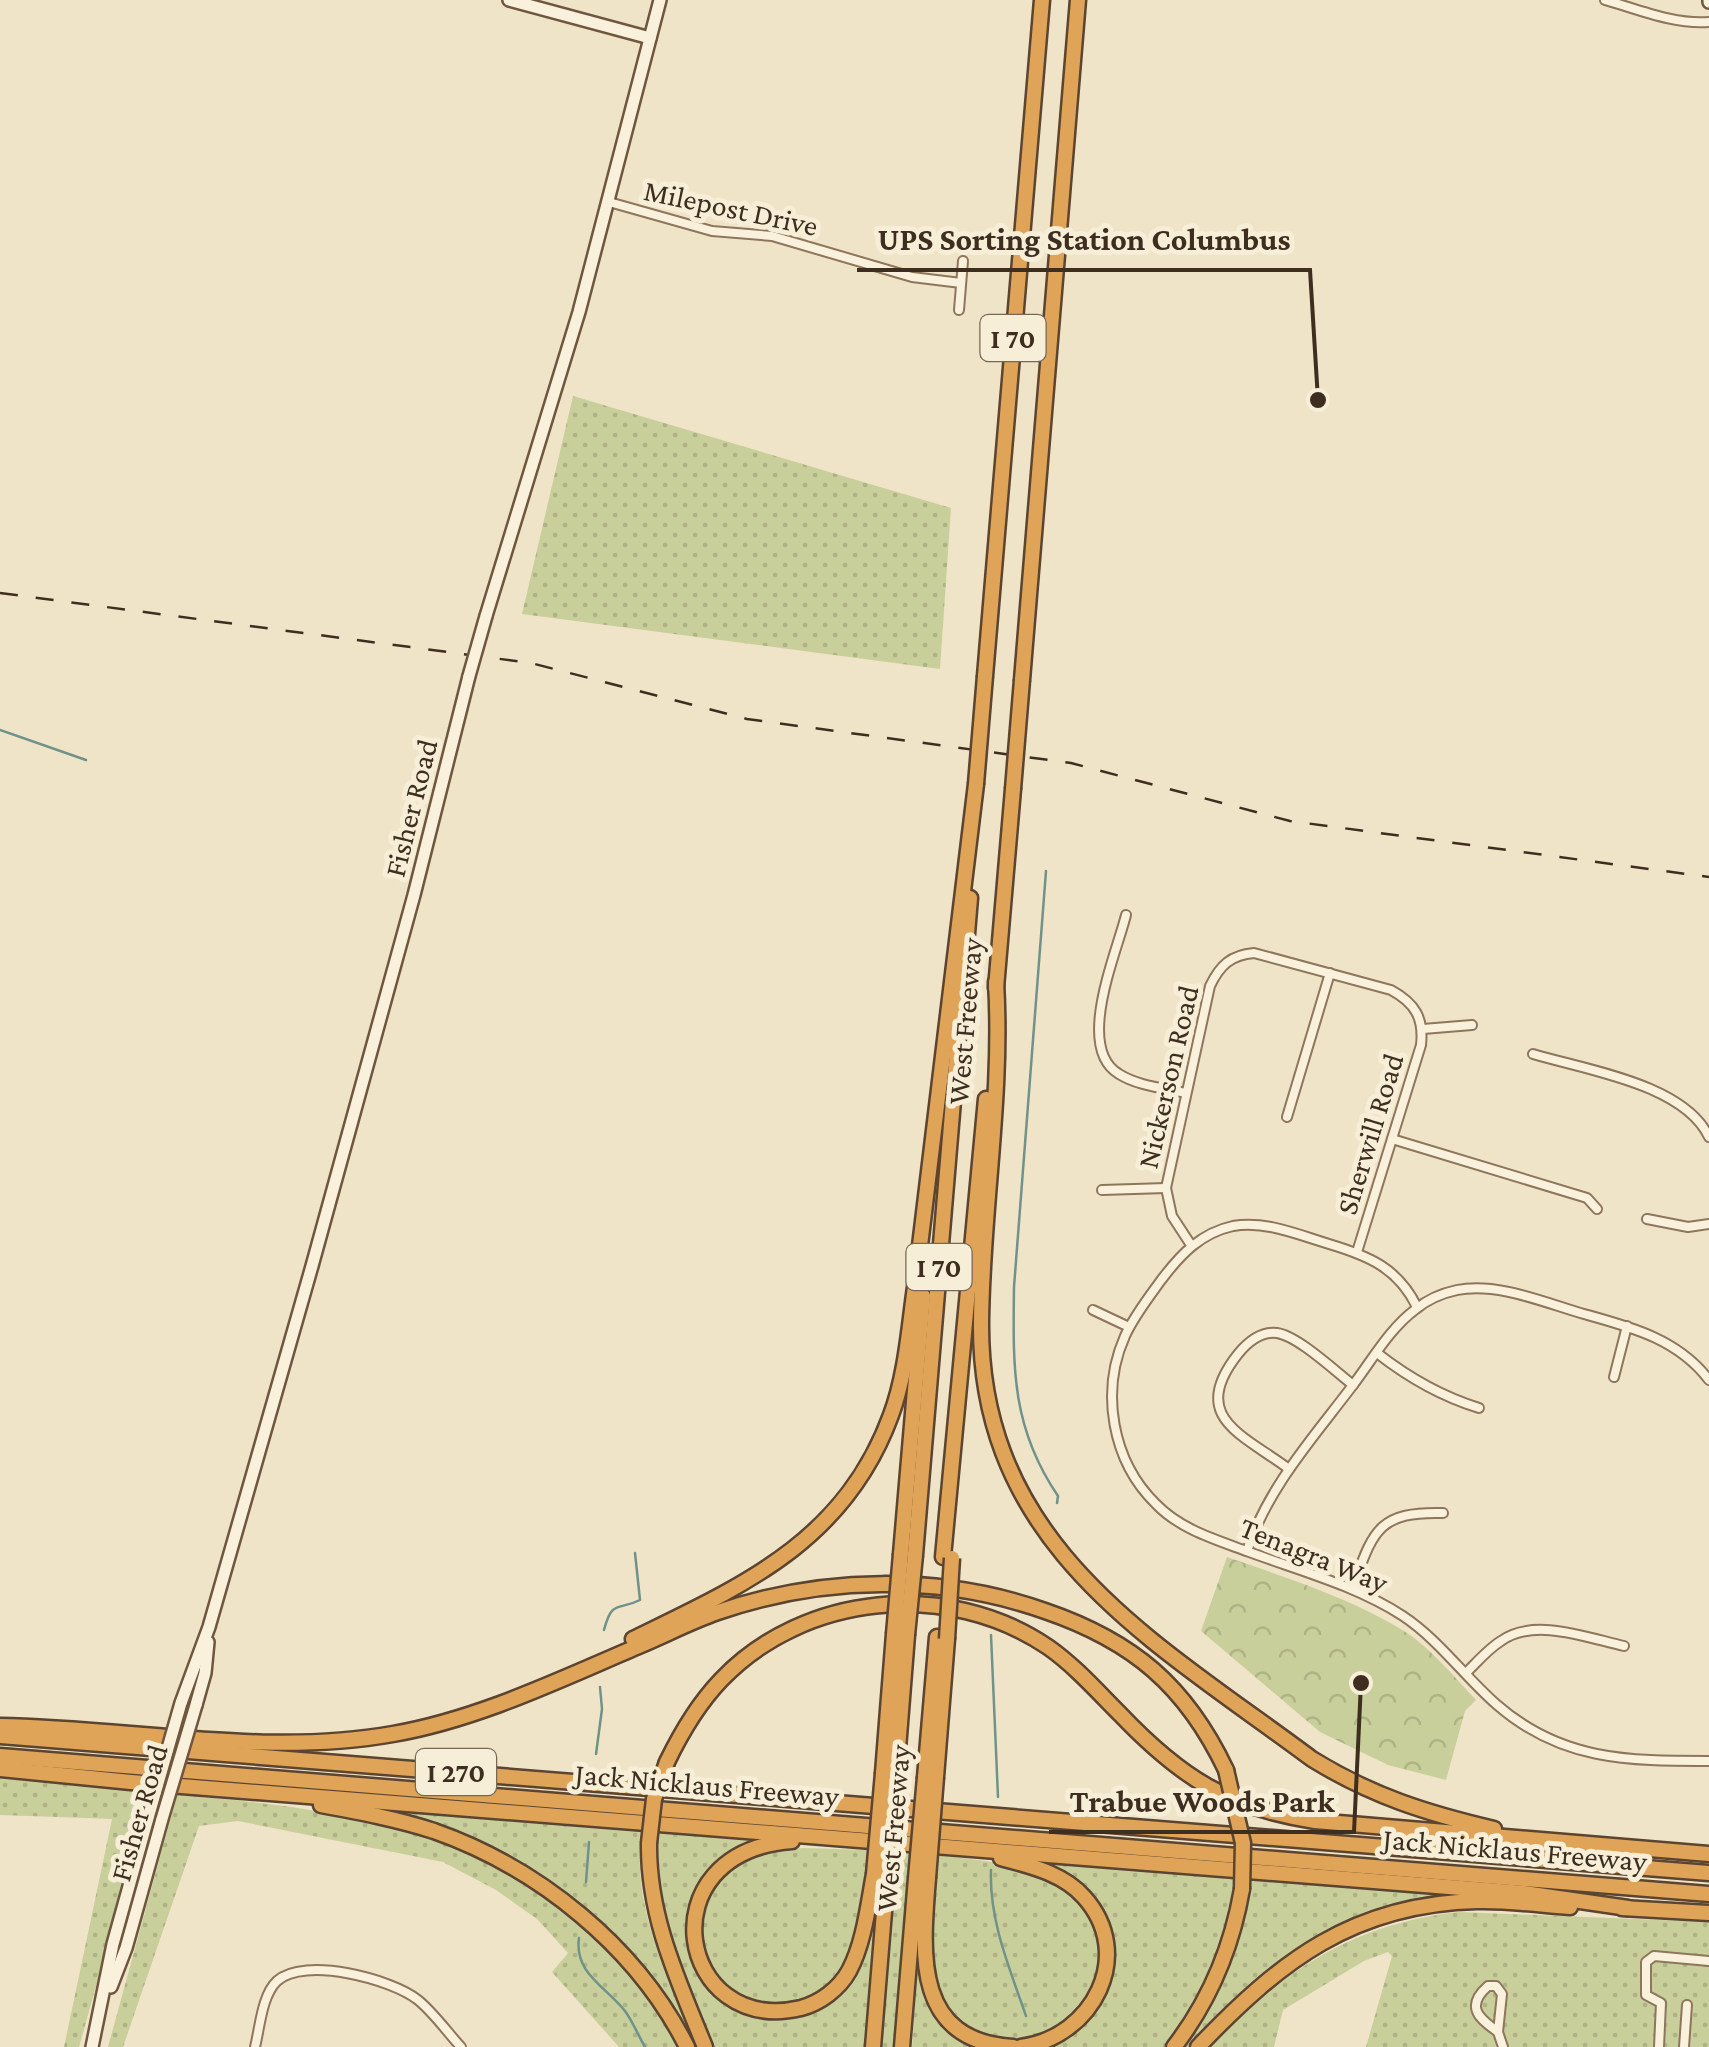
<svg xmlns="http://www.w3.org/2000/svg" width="1709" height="2047" viewBox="0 0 1709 2047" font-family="'Crimson Pro',serif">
  <defs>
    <pattern id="grass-dots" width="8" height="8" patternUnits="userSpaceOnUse" patternTransform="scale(2.5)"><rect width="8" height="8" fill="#c9cf9b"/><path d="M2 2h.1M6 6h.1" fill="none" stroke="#aeb285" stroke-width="1.8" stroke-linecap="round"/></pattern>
    <pattern id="park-crowns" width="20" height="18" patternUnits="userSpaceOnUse" patternTransform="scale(2.5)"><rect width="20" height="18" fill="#c9cf9b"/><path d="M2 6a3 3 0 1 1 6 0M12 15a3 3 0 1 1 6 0" fill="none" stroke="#aeb285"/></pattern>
  </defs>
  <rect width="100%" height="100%" fill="#f0e4c8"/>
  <!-- grass -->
  <g fill="url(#grass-dots)">
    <path d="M573 396 951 508 940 669 522 614Z"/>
    <path d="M0 1777 150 1793 79 2047H64L112 1819 0 1815Z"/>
    <path d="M177 1795C396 1812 559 1848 682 2047H619L552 1972 568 1953 537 1919 496 1890 443 1862 238 1821 199 1826 123 2047H108Z"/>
    <path d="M355 1806 642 1830C630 1904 668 1976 694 2042L691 2043 648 1980 515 1866Z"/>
    <path d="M657 1833 758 1838 757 1842C711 1859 675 1904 696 1955 700 1963 703 1976 710 1982 719 1990 733 1995 743 2001 775 2019 796 2020 828 1998 843 1987 861 1943 871 1926L874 1927 864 2047H711C683 1974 653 1913 657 1833Z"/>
    <path d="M804 1848 872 1850C865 1888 864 1943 840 1975 827 1993 809 2000 788 2003 781 2004 772 2006 765 2006 758 2005 750 2000 744 1997 693 1973 685 1900 730 1864 749 1850 782 1849 804 1848Z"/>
    <path d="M898 1852 912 1853 895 2047H880Z"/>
    <path d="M935 1855C976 1860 1025 1863 1061 1884 1076 1892 1087 1909 1094 1924 1109 1961 1095 2010 1059 2031 1021 2047 959 2040 940 1998 921 1955 933 1901 935 1855Z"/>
    <path d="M1038 1860 1225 1876 1226 1879H1236C1234 1942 1199 1997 1165 2047H1041C1072 2038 1099 2014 1106 1981 1110 1964 1099 1927 1096 1908L1038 1865Z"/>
    <path d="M1269 1879 1462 1894V1899L1428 1903 1304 1947 1244 1992 1188 2047H1182C1217 1993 1246 1945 1251 1880Z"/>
    <path d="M1459 1912 1709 1922V2047H1366L1392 1956 1388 1952 1364 1961 1283 2010 1274 2047H1209C1283 1971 1351 1924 1459 1912Z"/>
    <path d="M918 1959 930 1999 989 2047H912Z"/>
  </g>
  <!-- park -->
  <path fill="url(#park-crowns)" d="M1227 1557C1287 1578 1351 1598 1404 1631 1431 1648 1453 1676 1476 1700L1465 1711 1446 1780 1388 1765 1320 1732 1201 1631Z"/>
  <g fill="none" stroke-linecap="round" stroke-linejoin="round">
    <!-- stream -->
    <g stroke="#6f938a" stroke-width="2.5">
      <path d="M0 730 86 760"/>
      <path d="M1046 871 1014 1287C1013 1367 1011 1427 1058 1496L1057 1503"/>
      <path d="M604 1630C612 1599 618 1611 640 1600L635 1553"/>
      <path d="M991 1635 998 1797"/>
      <path d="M596 1754 602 1709 600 1687"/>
      <path d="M991 1870C989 1921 1010 1969 1026 2016"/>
      <path d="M586 1882 589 1842"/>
      <path d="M579 1938C574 1973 605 1986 625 2011 633 2022 638 2035 645 2047"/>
    </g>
    <!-- street casing -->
    <g stroke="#8d765c" stroke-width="12">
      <g id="street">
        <path d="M1605 0C1637 9 1675 25 1709 22"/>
        <path d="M609 202 712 231 772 236 912 277 961 283"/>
        <path d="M959 310 963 261"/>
        <path d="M1126 915C1116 955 1075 1048 1119 1074 1138 1086 1164 1088 1186 1093"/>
        <path d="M1423 1029 1472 1025"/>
        <path d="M1533 1054C1586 1070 1684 1084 1709 1137"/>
        <path d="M1287 1117 1330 973"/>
        <path d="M1392 1139 1587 1198 1597 1209"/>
        <path d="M1102 1190 1166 1188"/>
        <path d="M1647 1219 1688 1227 1709 1224"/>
        <path d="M1191 1245 1172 1216 1166 1188 1210 986C1220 965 1231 955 1254 953L1391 990C1415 1003 1424 1018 1421 1045L1357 1252"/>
        <path d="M1417 1307C1398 1268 1369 1256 1329 1244 1299 1235 1265 1220 1233 1226 1201 1233 1181 1254 1162 1279 1149 1297 1134 1316 1125 1336 1100 1392 1112 1461 1156 1504 1181 1530 1217 1540 1249 1552 1301 1571 1357 1586 1403 1616 1439 1640 1464 1676 1496 1704 1561 1761 1628 1761 1709 1761"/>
        <path d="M1093 1310 1129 1327"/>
        <path d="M1377 1353C1409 1378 1440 1396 1479 1408"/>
        <path d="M1614 1377 1627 1326"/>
        <path d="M1289 1469C1242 1434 1188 1417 1238 1354 1247 1343 1260 1331 1277 1333 1298 1336 1335 1371 1353 1385"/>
        <path d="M1247 1551C1268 1487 1313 1438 1353 1385 1372 1360 1390 1328 1416 1309 1427 1300 1443 1293 1457 1290 1498 1282 1545 1303 1584 1314 1631 1327 1678 1339 1709 1380"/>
        <path d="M1352 1589C1373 1533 1376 1511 1443 1513"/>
        <path d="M1466 1673C1477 1662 1488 1649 1501 1641 1534 1617 1588 1638 1624 1646"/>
        <path d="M1498 2032C1480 2019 1464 2007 1488 1986H1496L1502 1994 1498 2032 1503 2047"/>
        <path d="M255 2047C260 2027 262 1995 277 1981 304 1956 392 1979 418 2000 434 2013 447 2032 461 2047"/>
        <path d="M1659 2047 1661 2003 1646 1995V1962L1654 1956 1709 1961"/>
        <path d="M1684 2047 1687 2005"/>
      </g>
    </g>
    <!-- secondary casing -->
    <g stroke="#6f573f" stroke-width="16">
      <g id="secondary">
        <path d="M509 0 650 38"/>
        <path d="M1709 0V2"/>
        <path d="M486 616 579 312 660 0"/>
        <path d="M181 1703 209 1627 312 1266 414 895 469 676"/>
        <path d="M196 1705 205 1673 208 1642"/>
        <path d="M111 1987 126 1948 162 1819"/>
        <path d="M92 2047 113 1944 148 1818"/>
      </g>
    </g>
    <!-- highway casing -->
    <g stroke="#5b4430" stroke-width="19">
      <g id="highway">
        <path d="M985 676 1042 0"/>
        <path d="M1022 680 1078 0"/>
        <path d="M996 982C1003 1096 982 1209 981 1322 979 1547 1154 1641 1312 1759 1372 1796 1426 1813 1494 1829"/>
        <path d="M996 988 1013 789"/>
        <path d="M901 1554 923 1296"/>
        <path d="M915 1555 970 898"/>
        <path d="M943 1557 986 1099"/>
        <path d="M633 1639C744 1585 845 1541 891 1415 906 1375 909 1329 915 1287L976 784"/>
        <path d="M0 1726C130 1728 263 1757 393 1734 479 1719 561 1679 641 1645 667 1634 692 1621 718 1612 823 1576 940 1574 1045 1611 1133 1641 1186 1686 1226 1770"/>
        <path d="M0 1736 1709 1873"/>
        <path d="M0 1756 1709 1894"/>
        <path d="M667 1762C681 1733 698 1704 721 1680 804 1593 948 1579 1048 1647 1075 1666 1097 1691 1120 1714 1180 1777 1228 1808 1315 1821L1709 1854"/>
        <path d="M0 1769 131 1782 1524 1893 1628 1908"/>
        <path d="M883 1773 894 1634"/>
        <path d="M896 1774 907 1635"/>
        <path d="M925 1777 937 1637"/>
        <path d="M936 1777 947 1639"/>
        <path d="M321 1805C359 1812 397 1819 434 1831 539 1868 637 1947 687 2047"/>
        <path d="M792 1841C644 1852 678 2037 801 2008 820 2003 839 1989 849 1971 864 1943 868 1906 874 1874"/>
        <path d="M649 1843C648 1917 678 1980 705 2047"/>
        <path d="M1001 1858C1030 1866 1063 1873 1084 1897 1136 1955 1093 2037 1021 2047"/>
        <path d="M928 1878C922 1953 913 2041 1013 2047"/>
        <path d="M1622 1908 1709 1913"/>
        <path d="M873 2047 887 1875"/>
        <path d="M902 2047 916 1878"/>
        <path d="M1174 2047C1210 2000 1232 1947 1242 1889"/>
        <path d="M1198 2047C1280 1961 1353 1904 1477 1901 1508 1900 1539 1905 1570 1907"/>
      </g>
    </g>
    <!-- street -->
    <use href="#street" stroke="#faf1dc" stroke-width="8"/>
    <!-- secondary -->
    <use href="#secondary" stroke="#faf1dc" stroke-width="11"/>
    <!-- highway -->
    <use href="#highway" stroke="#e0a458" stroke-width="14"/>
    <!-- rail -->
    <path stroke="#3d2e20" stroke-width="2.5" stroke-dasharray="18 18" stroke-linecap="butt" d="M0 593 531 663 747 719 1071 763 1290 821 1709 877"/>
    <!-- secondary-bridge casing -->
    <g stroke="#6f573f" stroke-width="16" stroke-linecap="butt">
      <g id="secondary-bridge">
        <path d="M469 676 486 616"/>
        <path d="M148 1818 181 1703"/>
        <path d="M162 1819 196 1705"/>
      </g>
    </g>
    <!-- highway-bridge casing -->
    <g stroke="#5b4430" stroke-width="19" stroke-linecap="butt">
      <g id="highway-bridge">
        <path d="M976 784 985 676"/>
        <path d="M1013 789 1022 680"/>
        <path d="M894 1634 901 1554"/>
        <path d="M907 1635 915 1555"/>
        <path d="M947 1639 952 1558"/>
        <path d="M1226 1770 1243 1843 1242 1889"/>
        <path d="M649 1843 654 1799 667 1762"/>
        <path d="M874 1874 883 1773"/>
        <path d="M887 1875 896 1774"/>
        <path d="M916 1878 925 1777"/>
        <path d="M928 1878 936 1777"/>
      </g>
    </g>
    <!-- secondary-bridge -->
    <use href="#secondary-bridge" stroke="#faf1dc" stroke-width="11"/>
    <!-- highway-bridge -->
    <use href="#highway-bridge" stroke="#e0a458" stroke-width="14"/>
  </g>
  <g text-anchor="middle" stroke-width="10" stroke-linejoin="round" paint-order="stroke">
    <!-- shield labels -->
    <g fill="#f7eed8" stroke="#756857" stroke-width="2.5">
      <rect x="980.5" y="315" width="65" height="46" rx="8"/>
      <rect x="906.5" y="1244" width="65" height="46" rx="8"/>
      <rect x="416" y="1749" width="80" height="46" rx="8"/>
    </g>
    <g font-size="28" font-weight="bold" fill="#3d2e20">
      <text x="1013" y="348">I 70</text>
      <text x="939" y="1277">I 70</text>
      <text x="456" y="1782">I 270</text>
    </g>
    <!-- street labels -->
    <g font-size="30" fill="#3d2e20" stroke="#f7eed8">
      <text transform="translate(731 208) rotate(12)" y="10">Milepost Drive</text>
      <text transform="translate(411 808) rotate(-76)" y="10">Fisher Road</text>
      <text transform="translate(965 1021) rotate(-85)" y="10">West Freeway</text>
      <text transform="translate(1168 1077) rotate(-77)" y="10">Nickerson Road</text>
      <text transform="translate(1370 1134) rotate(-73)" y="10">Sherwill Road</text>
      <text transform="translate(1314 1555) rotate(22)" y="10">Tenagra Way</text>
      <text transform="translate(707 1785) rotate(5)" y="10">Jack Nicklaus Freeway</text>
      <text transform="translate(139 1813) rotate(-74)" y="10">Fisher Road</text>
      <text transform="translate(893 1828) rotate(-85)" y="10">West Freeway</text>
      <text transform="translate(1515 1850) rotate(5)" y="10">Jack Nicklaus Freeway</text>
    </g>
  </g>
  <!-- callouts -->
  <path fill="none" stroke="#3d2e20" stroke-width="4" d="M1318 400L1310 270H857M1361 1683L1354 1832H1049"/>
  <g fill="#3d2e20" stroke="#f7eed8" stroke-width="4">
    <circle cx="1318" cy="400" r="10"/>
    <circle cx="1361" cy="1683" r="10"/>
  </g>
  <g font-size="32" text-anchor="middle" font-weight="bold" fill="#3d2e20" stroke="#f7eed8" stroke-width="10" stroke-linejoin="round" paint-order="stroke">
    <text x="1084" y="250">UPS Sorting Station Columbus</text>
    <text x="1202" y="1812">Trabue Woods Park</text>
  </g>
</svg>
